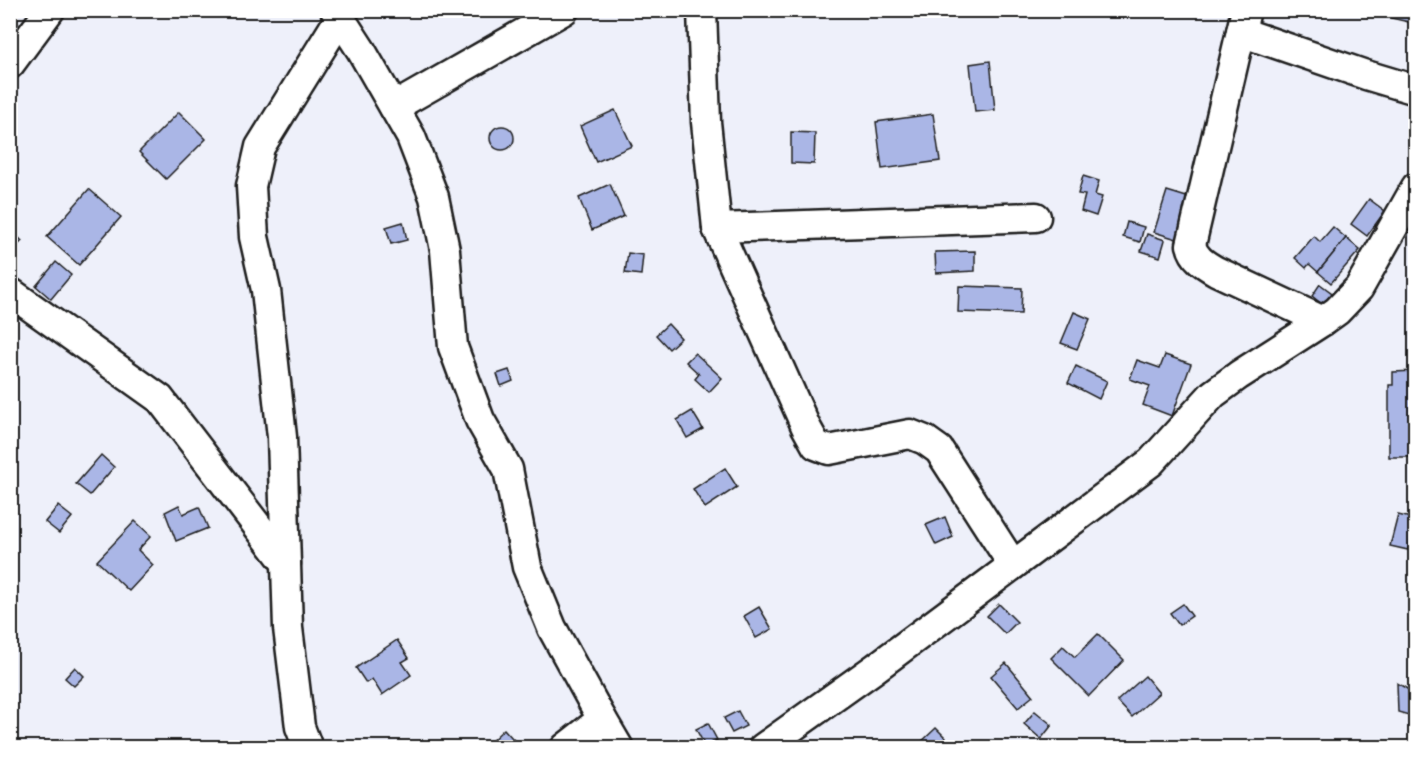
<svg xmlns="http://www.w3.org/2000/svg" width="1426" height="758" viewBox="0 0 1426 758" font-family="Sriracha,sans-serif">
  <rect width="100%" height="100%" fill="#eef0fa"/>
  <filter id="ink" filterUnits="userSpaceOnUse"><feTurbulence type="fractalNoise" baseFrequency=".0167" numOctaves="2"/><feDisplacementMap in="SourceGraphic" scale="12" xChannelSelector="R" yChannelSelector="G"/><feConvolveMatrix kernelMatrix="1 2 1 2 8 2 1 2 1" color-interpolation-filters="sRGB"/></filter>
  <g filter="url(#ink)">
    <!-- building -->
    <g fill="#aab6e6" stroke="#1c1c1c" stroke-width="1.5">
      <path d="M1392 10H1411L1409 22 1391 18Z"/>
      <path d="M990 61 995 110 975 112 970 64Z"/>
      <path d="M615 110 632 146 596 162 580 126Z"/>
      <path d="M179 112 206 139 166 179 139 152Z"/>
      <path d="M933 114 940 161 882 169 876 122Z"/>
      <circle cx="502" cy="138" r="12"/>
      <path d="M791 132 815 133 814 164 791 163Z"/>
      <path d="M1083 176 1099 181 1095 195 1102 197 1096 216 1081 211 1085 195 1078 194Z"/>
      <path d="M610 184 624 216 592 230 579 198Z"/>
      <path d="M89 189 121 217 79 265 47 237Z"/>
      <path d="M1167 191 1193 199 1180 240 1154 232Z"/>
      <path d="M1369 199 1385 211 1367 236 1351 224Z"/>
      <path d="M403 222 407 240 391 244 386 227Z"/>
      <path d="M1127 222 1144 227 1140 242 1123 237Z"/>
      <path d="M1333 227 1346 238 1318 272 1309 264 1306 268 1295 258 1314 236 1320 242Z"/>
      <path d="M12 231 22 241 10 253V234Z"/>
      <path d="M1147 234 1165 240 1160 257 1141 251Z"/>
      <path d="M1346 238 1360 250 1331 283 1318 272Z"/>
      <path d="M975 251V271L936 273 935 252Z"/>
      <path d="M628 253 643 255 641 275 625 273Z"/>
      <path d="M56 262 71 275 51 299 36 286Z"/>
      <path d="M1320 284 1332 293 1323 305 1312 296Z"/>
      <path d="M959 286 1022 288 1021 314 958 312Z"/>
      <path d="M1074 312 1090 319 1077 349 1061 343Z"/>
      <path d="M668 324 681 338 669 349 656 335Z"/>
      <path d="M695 353 722 378 709 392 695 379 699 374 686 362Z"/>
      <path d="M1165 355 1191 364 1172 416 1143 405 1150 386 1130 379 1137 360 1160 368Z"/>
      <path d="M1076 366 1107 381 1099 399 1068 383Z"/>
      <path d="M509 370 513 381 501 386 497 374Z"/>
      <path d="M1416 371V457H1389V385H1393V372Z"/>
      <path d="M692 411 703 429 687 438 677 420Z"/>
      <path d="M101 455 114 467 90 495 76 484Z"/>
      <path d="M725 468 737 487 705 508 693 489Z"/>
      <path d="M179 505 183 514 199 507 208 528 176 541 165 512Z"/>
      <path d="M58 506 72 517 59 533 45 522Z"/>
      <path d="M1398 515 1416 519 1408 550 1390 546Z"/>
      <path d="M945 517 953 537 936 545 926 525Z"/>
      <path d="M135 521 151 536 138 550 153 565 129 591 97 561Z"/>
      <path d="M999 604 1017 622 1005 634 987 616Z"/>
      <path d="M1183 604 1192 616 1179 625 1170 613Z"/>
      <path d="M759 607 772 629 756 638 744 616Z"/>
      <path d="M1098 634 1124 660 1089 696 1051 658 1063 646 1075 657Z"/>
      <path d="M397 640 409 658 402 662 411 675 382 695 372 679 366 683 356 668Z"/>
      <path d="M1006 663 1033 696 1018 708 991 676Z"/>
      <path d="M75 667 84 676 74 686 65 678Z"/>
      <path d="M1145 676 1159 693 1132 717 1117 701Z"/>
      <path d="M1397 683 1416 694V717L1398 712Z"/>
      <path d="M738 711 746 726 732 733 724 718Z"/>
      <path d="M1035 711 1052 725 1041 739 1024 724Z"/>
      <path d="M708 723 717 740 705 746 696 729Z"/>
      <path d="M936 728 946 738 936 748H920L918 745Z"/>
      <path d="M504 729 521 748H484Z"/>
    </g>
    <g fill="none" stroke-linecap="round" stroke-linejoin="round">
      <!-- street casing -->
      <g stroke="#1c1c1c" stroke-width="33">
        <g id="street">
          <path d="M335 10 361 50 411 137 434 197 445 250 453 347 480 420 508 469 527 567 552 628 602 719 619 748"/>
          <path d="M702 10 706 122 717 228 806 427 816 445 829 450 910 434 925 440 939 450 1013 565"/>
          <path d="M1246 10 1191 245C1194 258 1204 264 1216 271L1323 321"/>
          <path d="M1241 32 1366 75 1416 90"/>
          <path d="M10 64 50 10"/>
          <path d="M394 107 564 10"/>
          <path d="M717 228 1036 217"/>
          <path d="M10 292 160 399 286 563"/>
          <path d="M308 748 300 727 288 628 282 437 266 290 254 237 251 186 260 147 340 18 343 10"/>
          <path d="M565 748 602 719"/>
          <path d="M763 748 874 669 1151 462 1213 394 1239 375 1323 321 1337 311 1359 288 1416 187"/>
        </g>
      </g>
      <!-- street -->
      <use href="#street" stroke="#fff" stroke-width="28"/>
    </g>
  </g>
  <!-- margin -->
  <rect width="1426" height="758" fill="none" stroke="#fff" stroke-width="36"/>
  <rect x="18" y="18" width="1390" height="722" fill="none" stroke="#1c1c1c" stroke-width="2" filter="url(#ink)"/>
</svg>
